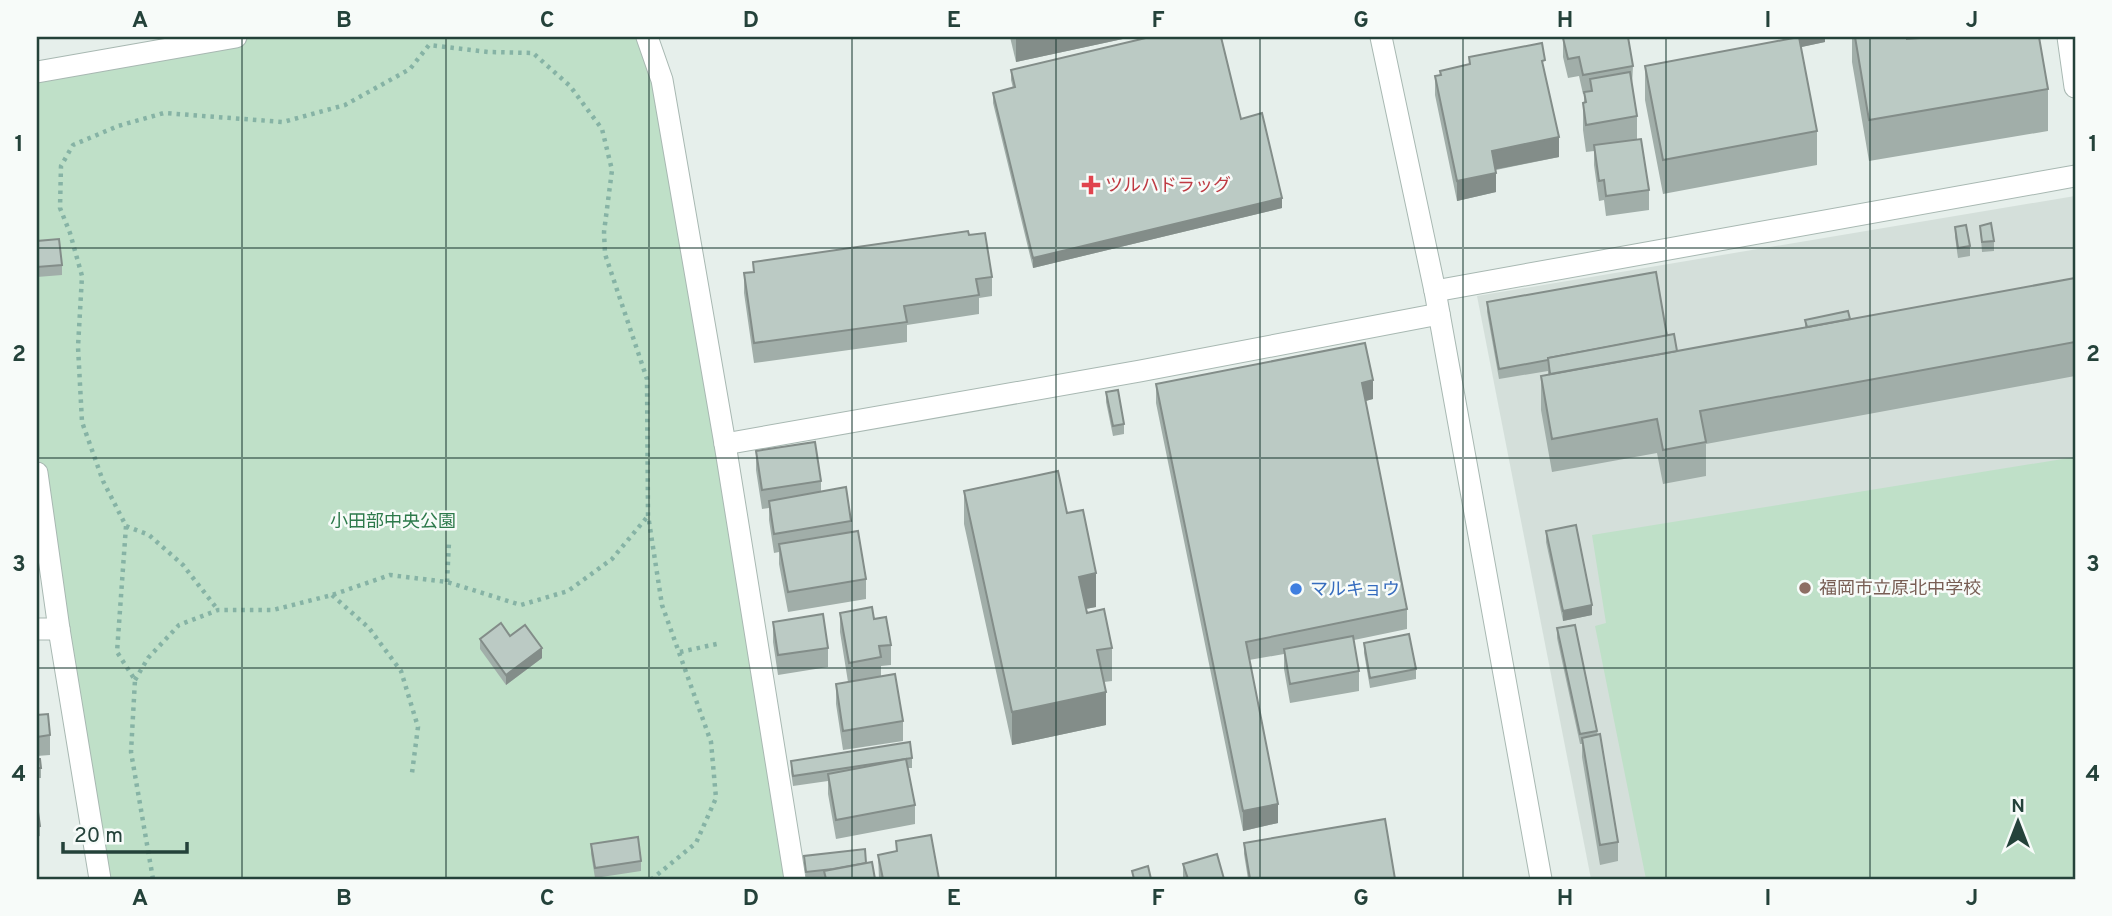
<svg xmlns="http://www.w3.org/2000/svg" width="2112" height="916" viewBox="0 0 2112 916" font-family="Overpass,'Noto Sans JP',sans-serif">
  <rect width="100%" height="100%" fill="#e6efeb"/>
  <!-- built -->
  <path fill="#d4dfda" d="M2075 196V879H1591L1477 296Z"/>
  <!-- green -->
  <g fill="#bfe0c8">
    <path d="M236 37H647L795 879H103L37 442V72Z"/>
    <path d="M2075 457V879H1646L1595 626 1606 623 1592 535Z"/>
  </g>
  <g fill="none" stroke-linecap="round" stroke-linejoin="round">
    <!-- minor casing -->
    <g stroke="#a8b8b2" stroke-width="23">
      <g id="minor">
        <path d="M647 37 662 80 725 444 795 879"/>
        <path d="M2068 37 2075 87"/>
        <path d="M37 72 236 37"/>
        <path d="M1435 291 2075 176"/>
        <path d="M725 444 1140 371 1439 314"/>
        <path d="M37 473 59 629 100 879"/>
        <path d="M37 629H59"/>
      </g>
    </g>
    <!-- tertiary casing -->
    <g stroke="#a8b8b2" stroke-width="23">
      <path id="tertiary" d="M1381 37 1435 291 1541 879"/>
    </g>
    <!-- path -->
    <g stroke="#86b3a5" stroke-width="4.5" stroke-dasharray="3.5 5" stroke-linecap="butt">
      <path d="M126 526 149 535 183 565 218 610"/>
      <path d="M447 582 449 542"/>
      <path d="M332 595 369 628 401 671 418 727 412 773"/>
      <path d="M680 652 721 643"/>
      <path d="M135 680 148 658 179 625 218 610H273L332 595 390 575 447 582 521 605 568 591 612 559 648 516"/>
      <path d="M153 879 131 752 135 680 117 652 126 526 103 481 82 422 78 347 82 276 70 233 60 208 61 166 73 145 118 126 164 113 283 122 345 105 410 69 429 45 488 52 533 53 570 86 602 129 612 170 604 232 605 254 647 379 648 515 662 605 711 742 716 798 696 843 652 879"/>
    </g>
    <!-- minor -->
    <use href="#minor" stroke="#fff" stroke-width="21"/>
    <!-- tertiary -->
    <use href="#tertiary" stroke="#fff" stroke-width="21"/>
  </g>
  <!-- wall -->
  <g fill="#a1aea9">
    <path d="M1010 37H1132L1016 62Z"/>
    <path d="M1794 37H1825V42L1801 47 1817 131V165L1663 194 1645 100V66L1795 38Z"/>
    <path d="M1852 37H1907V39L1916 38V37H2039L2048 89V131L1869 161 1852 62Z"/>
    <path d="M1563 38 1633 66 1632 85 1637 116V139L1649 190V210L1606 216 1604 200 1599 201 1594 165V151L1586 152 1583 130V103L1584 102V94H1583L1579 76 1568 78 1563 57Z"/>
    <path d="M1469 57 1545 74 1559 157 1496 170V192L1457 201 1435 95V76L1440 75 1469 65Z"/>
    <path d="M1011 70 1241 119 1282 208 1033 268 993 103V93L1013 88 1011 80Z"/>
    <path d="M1980 226 1994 241V251L1982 252Z"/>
    <path d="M1955 227 1970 246V256L1958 258 1955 237Z"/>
    <path d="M969 235 992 277V296L979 298V314L907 325V342L754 363 744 293V273L753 272V262Z"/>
    <path d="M37 241 62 265V275L37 277Z"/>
    <path d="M2075 278V376L1706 444V476L1663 484 1657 453 1552 472 1541 410V376L1548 375V371L1499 379 1487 312V302L1667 336 1677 351 1805 327V320L1850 319Z"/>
    <path d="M1156 384 1373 399 1365 401 1407 609V629L1354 640 1359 671V691L1290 703 1284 669V654L1249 660 1278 823 1243 831 1156 403Z"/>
    <path d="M1106 392 1124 424V434L1113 436 1106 402Z"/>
    <path d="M756 451 821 481V491L851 521V532L866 579V599L788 612 779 564V552L774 553 769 520V508L762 509 756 470Z"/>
    <path d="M964 491 1067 513 1096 607 1086 609 1087 613 1112 648V681L1104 682 1106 725 1012 745 964 524Z"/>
    <path d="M1546 531 1592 615 1563 621 1546 542Z"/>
    <path d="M840 613 874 619 891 645V665L881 666V676L903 721V741L843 750 836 704V684L848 682 840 632Z"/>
    <path d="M773 622 828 648V667L778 675 773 642Z"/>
    <path d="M1557 628 1597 731 1618 842V861L1600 865 1582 757V744H1580L1557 638Z"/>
    <path d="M510 636 542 658 506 685 480 649V639Z"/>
    <path d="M1364 643 1416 669V679L1370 688 1364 653Z"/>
    <path d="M37 715 50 735V755L37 756Z"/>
    <path d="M912 758V768H908L915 805V824L836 839 828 794V781L793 786 791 771V761Z"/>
    <path d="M37 759 41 768V778H37Z"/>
    <path d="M37 805 40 826V836L37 837Z"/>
    <path d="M896 841 939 879H879L878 855 896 852Z"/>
    <path d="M1244 843 1395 879H1248L1244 854Z"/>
    <path d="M591 844 641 861V871L595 878 591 854Z"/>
    <path d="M804 856 866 863 875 879H806Z"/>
    <path d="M1183 864 1224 879H1183Z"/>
  </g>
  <!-- shaded-wall -->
  <g fill="#838d89">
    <path d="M1016 37H1132L1016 62Z"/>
    <path d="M1802 37H1825V42L1797 48V38Z"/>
    <path d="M1559 137V157L1492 170V151Z"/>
    <path d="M1496 173V192L1457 201V181Z"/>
    <path d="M1282 198V208L1033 268V258Z"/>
    <path d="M1373 380V399L1362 402V383Z"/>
    <path d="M1096 573V607L1079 610V577Z"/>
    <path d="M1592 605V615L1563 621V611Z"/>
    <path d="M542 648V658L506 685V675Z"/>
    <path d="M1106 692V725L1012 745V712Z"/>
    <path d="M1278 804V823L1243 831V811Z"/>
  </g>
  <!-- building -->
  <g fill="#bbcac4" stroke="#838d89" stroke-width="2">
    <path d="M1150 37H1221L1241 119 1262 113 1282 198 1033 258 993 93 1015 87 1011 70Z"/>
    <path d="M1567 37H1628L1633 66 1583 75 1579 57 1568 59 1563 38Z"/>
    <path d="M1799 37 1817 131 1663 160 1645 66Z"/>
    <path d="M1855 37H1907V39L1919 38V37H2039L2048 89 1869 120Z"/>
    <path d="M1542 43 1545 60 1542 61 1559 137 1492 151 1496 173 1457 181 1435 76 1441 75 1440 71 1470 64 1469 57Z"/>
    <path d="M1630 72 1637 116 1586 125 1583 103 1586 102 1584 92 1592 91 1590 79Z"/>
    <path d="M1641 139 1649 190 1606 196 1604 180 1599 181 1594 145Z"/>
    <path d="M1991 223 1994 241 1982 242 1980 226Z"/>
    <path d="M1966 225 1970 246 1958 248 1955 227Z"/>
    <path d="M968 231 969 235 985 233 992 277 976 279 979 295 904 306 907 322 754 343 744 273 754 272 753 262Z"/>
    <path d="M59 239 62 265 37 267V241Z"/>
    <path d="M1656 272 1667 336 1548 358V360L1499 369 1487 302Z"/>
    <path d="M2075 278V342L1700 411 1706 442 1663 450 1657 419 1552 439 1541 376Z"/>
    <path d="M1848 311 1850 319 1807 327 1805 320Z"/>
    <path d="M1674 334 1677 351 1550 374 1548 358Z"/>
    <path d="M1365 343 1373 380 1362 383 1407 609 1246 642 1278 804 1243 811 1156 384Z"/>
    <path d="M1118 390 1124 424 1113 426 1106 392Z"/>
    <path d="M815 442 821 481 762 490 756 451Z"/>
    <path d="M1058 471 1067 513 1083 510 1096 573 1079 577 1087 613 1104 609 1112 648 1097 650 1106 692 1012 712 964 491Z"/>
    <path d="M846 487 851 521 774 534 769 501Z"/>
    <path d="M1576 525 1592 605 1563 611 1546 531Z"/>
    <path d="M858 531 866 579 788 592 779 544Z"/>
    <path d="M872 607 874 619 886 617 891 645 879 646 881 657 849 663 840 613Z"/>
    <path d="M823 614 828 648 778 655 773 622Z"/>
    <path d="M501 623 510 636 525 625 542 648 506 675 480 639Z"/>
    <path d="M1575 625 1597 731 1580 734 1557 628Z"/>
    <path d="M1409 634 1416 669 1370 678 1364 643Z"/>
    <path d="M1353 636 1359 671 1290 684 1284 649Z"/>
    <path d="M895 674 903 721 843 731 836 684Z"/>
    <path d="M48 714 50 735 37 737V715Z"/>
    <path d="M1600 734 1618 842 1600 845 1582 738Z"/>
    <path d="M910 742 912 758 793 776 791 761Z"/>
    <path d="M37 759H40L41 768H37Z"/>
    <path d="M906 759 915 805 836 820 828 774Z"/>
    <path d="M37 805 40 826 37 827Z"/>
    <path d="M1385 819 1395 879H1250L1244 843Z"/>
    <path d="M931 835 939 879H883L878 855 897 851 896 841Z"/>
    <path d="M638 837 641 861 595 868 591 844Z"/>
    <path d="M865 849 866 863 833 869 806 872 804 856Z"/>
    <path d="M1217 854 1224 879H1188L1183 864Z"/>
    <path d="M872 862 875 879H826L824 871Z"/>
    <path d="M1148 866 1151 879H1134L1132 871Z"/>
  </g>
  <!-- grid -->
  <path fill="none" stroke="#24423a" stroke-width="2" stroke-opacity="0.55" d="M242 37V879M446 37V879M649 37V879M852 37V879M1056 37V879M1260 37V879M1463 37V879M1666 37V879M1870 37V879M37 248H2075M37 458H2075M37 668H2075"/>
  <!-- markers -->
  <path fill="#e0444e" stroke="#f7fbf9" stroke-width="2.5" d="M1087.5 174.5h7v7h7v7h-7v7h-7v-7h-7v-7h7z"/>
  <circle fill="#8d6e63" stroke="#f7fbf9" stroke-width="2.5" cx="1805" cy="588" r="7"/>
  <circle fill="#3f7fe0" stroke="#f7fbf9" stroke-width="2.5" cx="1296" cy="589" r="7"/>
  <g text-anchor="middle" stroke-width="5" stroke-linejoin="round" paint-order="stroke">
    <!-- health labels -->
    <g font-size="18" fill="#be3a42" stroke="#f7fbf9" text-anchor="start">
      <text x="1105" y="191">ツルハドラッグ</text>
    </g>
    <!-- park labels -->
    <g font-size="18" fill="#2d7a4b" stroke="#f7fbf9">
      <text x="393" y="527">小田部中央公園</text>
    </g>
    <!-- education labels -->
    <g font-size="18" fill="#785e54" stroke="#f7fbf9" text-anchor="start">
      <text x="1819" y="594">福岡市立原北中学校</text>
    </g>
    <!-- shop labels -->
    <g font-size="18" fill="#366cbe" stroke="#f7fbf9" text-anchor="start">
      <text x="1310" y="595">マルキョウ</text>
    </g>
  </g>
  <!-- border -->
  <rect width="2112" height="916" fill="none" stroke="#f7fbf9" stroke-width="77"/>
  <!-- north arrow -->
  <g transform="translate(2018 822)" stroke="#f7fbf9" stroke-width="5" paint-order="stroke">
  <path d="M0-5L12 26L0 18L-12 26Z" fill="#24423a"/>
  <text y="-10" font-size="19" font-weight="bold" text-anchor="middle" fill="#24423a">N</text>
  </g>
  <!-- scale -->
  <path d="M63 842v10h124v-10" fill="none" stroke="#24423a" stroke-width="3.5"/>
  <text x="74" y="842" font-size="21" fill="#24423a" stroke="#f7fbf9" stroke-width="5" paint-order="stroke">20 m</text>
  <rect x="38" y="38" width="2036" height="840" fill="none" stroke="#24423a" stroke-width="2.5"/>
  <g font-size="23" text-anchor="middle" font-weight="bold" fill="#24423a">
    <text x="140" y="27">A</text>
    <text x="344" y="27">B</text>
    <text x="547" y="27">C</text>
    <text x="751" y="27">D</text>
    <text x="954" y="27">E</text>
    <text x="1158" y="27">F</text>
    <text x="1361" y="27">G</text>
    <text x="1565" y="27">H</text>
    <text x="1768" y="27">I</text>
    <text x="1972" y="27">J</text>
    <text x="19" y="151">1</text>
    <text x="2093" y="151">1</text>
    <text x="19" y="361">2</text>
    <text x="2093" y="361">2</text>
    <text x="19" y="571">3</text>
    <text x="2093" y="571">3</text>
    <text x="19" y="781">4</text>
    <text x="2093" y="781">4</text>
    <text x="140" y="905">A</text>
    <text x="344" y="905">B</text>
    <text x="547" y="905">C</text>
    <text x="751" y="905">D</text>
    <text x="954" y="905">E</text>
    <text x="1158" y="905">F</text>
    <text x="1361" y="905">G</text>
    <text x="1565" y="905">H</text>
    <text x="1768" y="905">I</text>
    <text x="1972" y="905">J</text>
  </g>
</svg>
